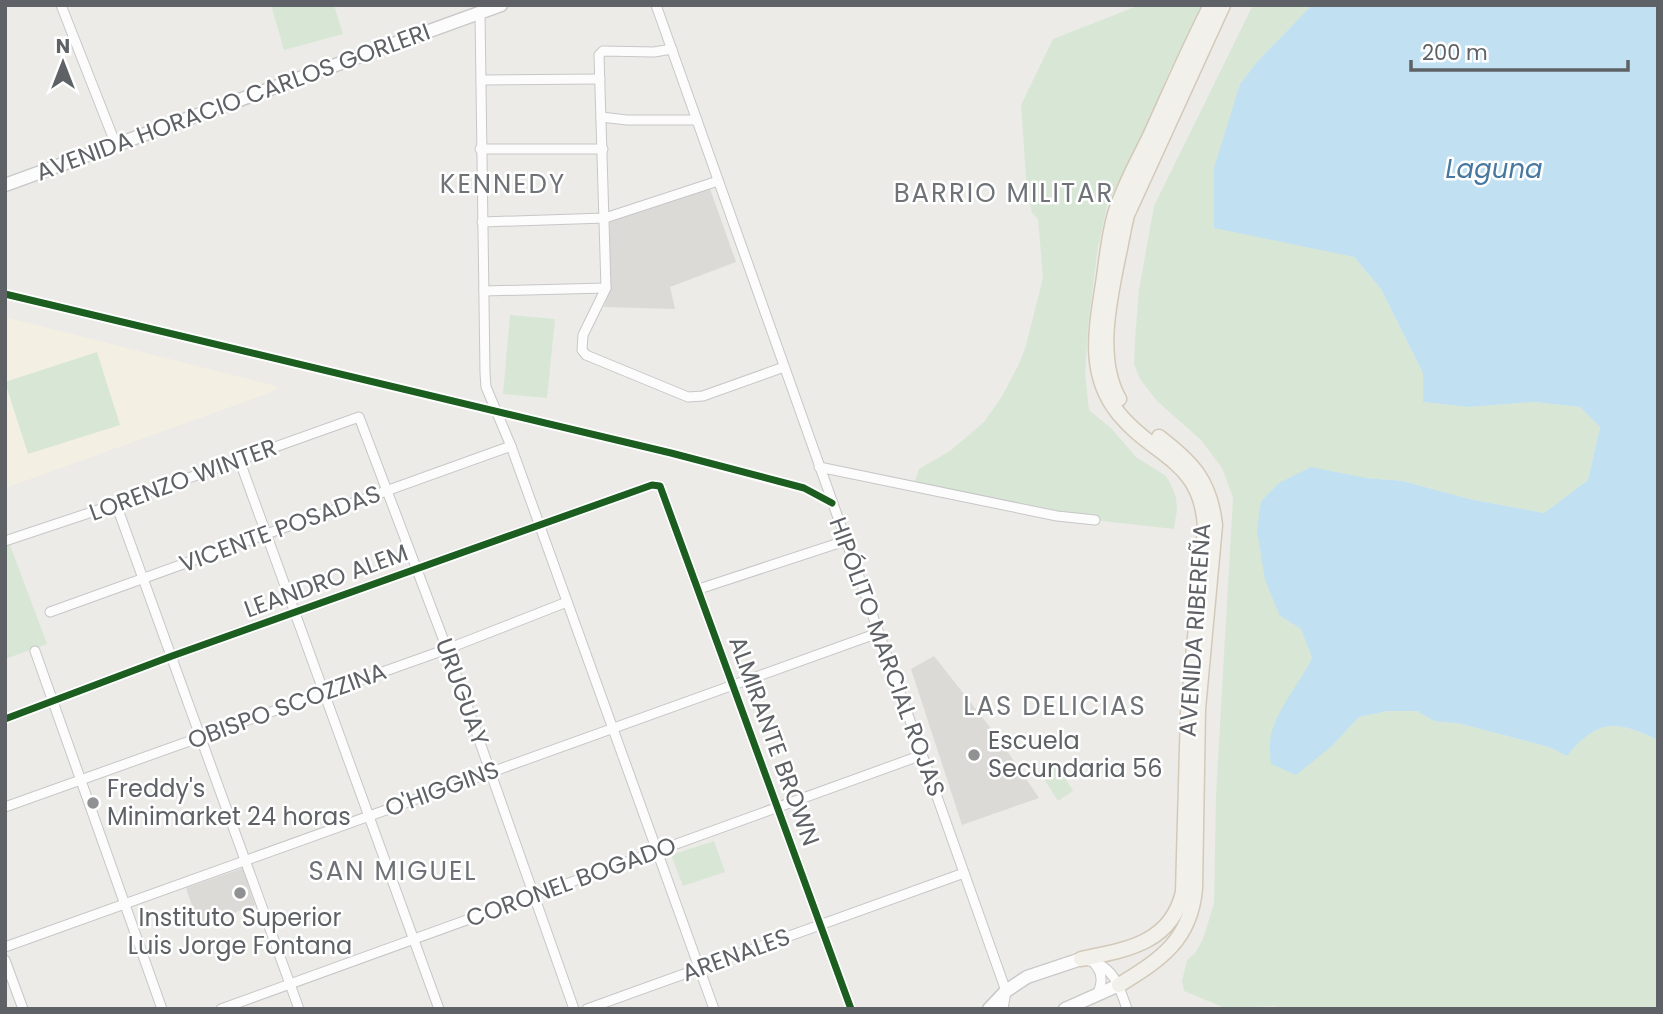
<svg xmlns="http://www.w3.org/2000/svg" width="1663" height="1014" viewBox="0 0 1663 1014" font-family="Poppins,sans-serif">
  <rect width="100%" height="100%" fill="#ecebe8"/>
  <!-- commercial -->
  <path fill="#f4efe3" d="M5 317 279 387 269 393 5 488Z"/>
  <!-- education -->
  <g fill="#dcdad7">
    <path d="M709 186 736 262 670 287 675 309 604 307 611 285 609 220Z"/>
    <path d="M934 656 997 736 1039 798 962 825 911 669Z"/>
    <path d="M243 868 255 905 199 926 186 888Z"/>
  </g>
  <!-- green -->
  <g fill="#d8e7d5">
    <path d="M271 5H334L343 34 284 50Z"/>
    <path d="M1140 5H1203L1188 39 1170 70 1142 139 1108 202 1098 247 1088 326 1085 374 1089 410 1112 429 1136 457 1166 476 1170 483 1176 497 1177 510 1174 529 1057 516 913 486 919 469 950 451 984 422 1001 398 1019 364 1025 349 1043 278 1038 219 1032 213 1027 190 1021 105 1053 39Z"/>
    <path d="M1253 5H1312L1257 62 1240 84 1232 115 1303 245 1354 257 1381 289 1423 373V402L1469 407 1534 402 1580 407 1600 426 1588 480 1544 513 1469 499 1403 481 1366 478 1280 616 1301 629 1312 658 1300 682 1333 745 1359 717 1388 711H1417L1434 721 1462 724 1549 747 1567 756C1598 718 1615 720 1658 740V1009H1276L1275 1006 1225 1008 1184 991 1182 981 1187 960 1195 953 1203 939 1214 903 1216 795 1233 498 1222 468 1201 440 1157 401 1140 379 1134 364 1135 339 1139 290 1154 206Z"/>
    <path d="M510 315 555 319 547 398 503 394Z"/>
    <path d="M97 352 120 425 28 454 5 382Z"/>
    <path d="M9 542 47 644 5 659V543Z"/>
    <path d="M1057 765 1073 791 1058 801 1041 774Z"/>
    <path d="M714 841 725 872 683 886 671 855Z"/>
  </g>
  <!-- water -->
  <path fill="#c1e0f2" d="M1312 5H1658V740C1616 720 1598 718 1567 756L1549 747 1462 724 1434 721 1417 711H1388L1359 717 1333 745 1296 775 1271 764C1270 757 1269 749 1270 742 1272 715 1300 683 1312 658L1301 629 1280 616 1265 580 1257 530 1261 501 1279 483 1311 467 1366 478 1403 481 1469 499 1544 513 1588 480 1600 427 1580 407 1534 402 1469 407 1423 402V373L1381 289 1354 257 1214 228V168L1240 84 1257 62Z"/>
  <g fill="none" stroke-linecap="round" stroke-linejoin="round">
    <!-- street casing -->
    <g stroke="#c7c7c7" stroke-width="11">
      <g id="street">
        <path d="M61 5 116 145"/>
        <path d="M656 5 1006 991 1003 1009"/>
        <path d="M480 13 485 373 486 387 511 446 714 1009"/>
        <path d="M672 49 654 52 603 51 599 55 606 288 583 335 582 350 586 355 688 397 703 396 784 367"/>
        <path d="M481 80 600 79"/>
        <path d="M601 117 627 120H697"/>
        <path d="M480 149H603"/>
        <path d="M482 222 605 218 718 181"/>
        <path d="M484 291 606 288"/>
        <path d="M239 459 439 1009"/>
        <path d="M819 467 1057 516 1095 520"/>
        <path d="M116 504 299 1009"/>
        <path d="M5 541 116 504 359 417 447 649 574 1009"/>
        <path d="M699 589 845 541"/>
        <path d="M50 612 511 446"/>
        <path d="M35 651 162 1009"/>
        <path d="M5 719 172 656 652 485 660 486 851 1009"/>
        <path d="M5 807 447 649 567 602"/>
        <path d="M5 947 878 633"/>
        <path d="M5 960 23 1009"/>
        <path d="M1086 960C1113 965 1119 985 1127 1009"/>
        <path d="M1093 962C1103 973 1103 982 1097 995"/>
        <path d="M221 1009 922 755"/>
        <path d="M587 1009 964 873"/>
      </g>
    </g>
    <!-- secondary casing -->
    <g stroke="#c9c9c9" stroke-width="15">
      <g id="secondary">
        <path d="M5 185 501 5"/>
        <path d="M989 1009 1006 991 1027 977 1081 959"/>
        <path d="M1065 1009 1119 985"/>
      </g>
    </g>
    <!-- primary casing -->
    <g stroke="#d2c9b9" stroke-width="17">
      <g id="primary">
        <path d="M1119 399C1092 351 1115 279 1124 228L1127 215 1223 5"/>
        <path d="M1081 959C1125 950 1171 944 1183 892L1188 713 1205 528C1202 460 1155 458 1119 414 1085 373 1097 325 1104 277 1107 256 1109 234 1115 214 1123 187 1138 161 1150 136 1170 92 1189 48 1211 5"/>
        <path d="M1119 985C1160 960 1191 940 1195 888L1198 709 1215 525C1210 481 1193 463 1159 437"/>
      </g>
    </g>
    <!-- street -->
    <use href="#street" stroke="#fcfcfc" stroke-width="9"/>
    <!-- secondary -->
    <use href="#secondary" stroke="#fcfcfc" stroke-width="12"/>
    <!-- primary -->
    <use href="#primary" stroke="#f2f0ea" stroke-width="14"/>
    <!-- cycleway casing -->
    <g stroke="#fff" stroke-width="11">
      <g id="cycleway">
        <path d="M5 294 671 453 804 488 832 503"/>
        <path d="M5 719 172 656 652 485 660 486 851 1009"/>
      </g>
    </g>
    <!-- cycleway -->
    <use href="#cycleway" stroke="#1b5e20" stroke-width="7"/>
  </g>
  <!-- markers -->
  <g fill="#909193" stroke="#fff" stroke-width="2.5">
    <circle cx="974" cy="755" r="7"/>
    <circle cx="93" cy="803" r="7"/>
    <circle cx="240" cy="893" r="7"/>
  </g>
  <g text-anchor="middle" stroke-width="5" stroke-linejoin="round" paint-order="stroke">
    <!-- street labels -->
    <g font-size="24" fill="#5e6165" stroke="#fff">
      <text transform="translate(233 102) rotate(-20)" y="8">AVENIDA HORACIO CARLOS GORLERI</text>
      <text transform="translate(183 480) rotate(-20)" y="8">LORENZO WINTER</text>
      <text transform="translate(280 529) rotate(-20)" y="8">VICENTE POSADAS</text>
      <text transform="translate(326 581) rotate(-20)" y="8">LEANDRO ALEM</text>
      <text transform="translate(1195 630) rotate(-86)" y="8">AVENIDA RIBEREÑA</text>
      <text transform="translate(887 657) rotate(70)" y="8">HIPÓLITO MARCIAL ROJAS</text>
      <text transform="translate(462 692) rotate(70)" y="8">URUGUAY</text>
      <text transform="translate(287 706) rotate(-20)" y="8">OBISPO SCOZZINA</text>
      <text transform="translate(774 741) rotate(70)" y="8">ALMIRANTE BROWN</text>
      <text transform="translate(442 789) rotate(-20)" y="8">O'HIGGINS</text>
      <text transform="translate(571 882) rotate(-20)" y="8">CORONEL BOGADO</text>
      <text transform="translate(736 955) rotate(-20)" y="8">ARENALES</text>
    </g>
    <!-- poi labels -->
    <g font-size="24" fill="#5e6165" stroke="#fff" text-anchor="start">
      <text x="988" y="749">Escuela<tspan x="988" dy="28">Secundaria 56</tspan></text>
      <text x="107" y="797">Freddy's<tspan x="107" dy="28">Minimarket 24 horas</tspan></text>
      <text x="240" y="926" text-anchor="middle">Instituto Superior<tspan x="240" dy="28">Luis Jorge Fontana</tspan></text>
    </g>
    <!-- water labels -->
    <g font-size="26" font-style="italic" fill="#48789f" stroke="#fff">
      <text x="1494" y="178">Laguna</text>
    </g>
    <!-- neighbourhood labels -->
    <g font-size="26" letter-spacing="2" fill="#6f7377" stroke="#fff">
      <text x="503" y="193">KENNEDY</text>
      <text x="1004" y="202">BARRIO MILITAR</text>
      <text x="1055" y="715">LAS DELICIAS</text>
      <text x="393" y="880">SAN MIGUEL</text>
    </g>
  </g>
  <!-- border -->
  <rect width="1663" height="1014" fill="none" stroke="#5e6165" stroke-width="14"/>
  <!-- north arrow -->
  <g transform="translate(63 63)" stroke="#ffffff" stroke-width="5" paint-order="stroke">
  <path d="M0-5L12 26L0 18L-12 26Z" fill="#5e6165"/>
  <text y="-10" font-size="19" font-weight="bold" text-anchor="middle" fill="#5e6165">N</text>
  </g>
  <!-- scale -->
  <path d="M1411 60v10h217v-10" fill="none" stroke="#5e6165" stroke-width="3.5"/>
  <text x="1422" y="60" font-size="21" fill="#5e6165" stroke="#ffffff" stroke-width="5" paint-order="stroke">200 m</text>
</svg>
